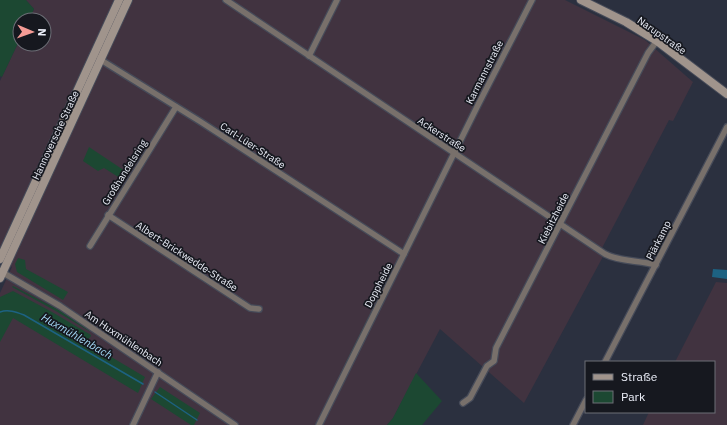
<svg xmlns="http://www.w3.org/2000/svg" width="727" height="425" viewBox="0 0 727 425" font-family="'IBM Plex Sans',sans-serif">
  <rect width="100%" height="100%" fill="#2b303f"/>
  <!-- commercial -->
  <g fill="#413340">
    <path d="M26 0H565L645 40 693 82 673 121 669 120 602 248 606 251 524 403 440 329 393 418 387 425H0V293L12 267 0 260V81L20 39V44H44V20H29L34 9Z"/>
    <path d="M716 282 727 283V425H643L649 412H714V362H675Z"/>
  </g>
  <!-- green -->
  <g fill="#1c4832">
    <path d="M0 0H26L34 9 29 20H20V39L2 77 0 76Z"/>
    <path d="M89 147 128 173 123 180 104 168 98 171 83 161Z"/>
    <path d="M18 258 25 260 26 269 68 292 63 300 17 272 15 264Z"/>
    <path d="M397 260 396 264 346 363 345 364Z"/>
    <path d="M13 286 59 310 90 330 89 331 54 310 12 287Z"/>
    <path d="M13 291 52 312 91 335V336L86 342 145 377 138 393 13 318 0 342V297Z"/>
    <path d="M416 373 442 401 422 425H387L393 418Z"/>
    <path d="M160 387 200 413 194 425H191L151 399Z"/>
  </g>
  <!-- water -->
  <path fill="#1d6282" d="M713 269 727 270V279L712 277Z"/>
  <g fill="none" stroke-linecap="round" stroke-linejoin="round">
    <!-- stream -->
    <g stroke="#1d6282" stroke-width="1.5">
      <path d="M0 312C8 309 16 312 24 315L143 384"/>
      <path d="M155 392 197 420"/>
    </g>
    <!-- street casing -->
    <g stroke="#464b59" stroke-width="8">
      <g id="street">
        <path d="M226 0 605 254C620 262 639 260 656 265"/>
        <path d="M309 56 337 0"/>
        <path d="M100 57 101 60 201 122 404 254"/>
        <path d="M108 215 250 308 259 309"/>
        <path d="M90 246 176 107"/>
        <path d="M0 271 60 306 235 425"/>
        <path d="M605 362 727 127"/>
        <path d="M463 403 470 398 487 366 494 361 496 348 648 53 659 38"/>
        <path d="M133 425 158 372"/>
        <path d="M319 425 478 105 532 0"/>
        <path d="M573 425 586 400"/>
      </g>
    </g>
    <!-- secondary casing -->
    <g stroke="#464b59" stroke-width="10">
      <g id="secondary">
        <path d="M581 0 626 22 657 41 727 94"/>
        <path d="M0 259 119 0"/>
        <path d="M0 278 128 0"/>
      </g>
    </g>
    <!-- street -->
    <use href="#street" stroke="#78706b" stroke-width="5.5"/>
    <!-- secondary -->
    <use href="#secondary" stroke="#a0948c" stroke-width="8"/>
  </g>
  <g text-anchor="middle" stroke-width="3.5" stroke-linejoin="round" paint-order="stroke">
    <!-- street labels -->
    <g font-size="10" fill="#eceff9" stroke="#16181f">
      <text transform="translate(662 35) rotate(35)" y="4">Narupstraße</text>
      <text transform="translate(484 72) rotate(-63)" y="4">Karmannstraße</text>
      <text transform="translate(442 134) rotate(33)" y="4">Ackerstraße</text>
      <text transform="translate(55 135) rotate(-65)" y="4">Hannoversche Straße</text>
      <text transform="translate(253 145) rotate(33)" y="4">Carl-Lüer-Straße</text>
      <text transform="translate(124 172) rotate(-58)" y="4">Großhandelsring</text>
      <text transform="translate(553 218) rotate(-63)" y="4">Kiebitzheide</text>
      <text transform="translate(658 240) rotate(-63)" y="4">Piärkamp</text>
      <text transform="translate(187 256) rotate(33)" y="4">Albert-Brickwedde-Straße</text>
      <text transform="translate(378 285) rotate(-63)" y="4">Doppheide</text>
      <text transform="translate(124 338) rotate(34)" y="4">Am Huxmühlenbach</text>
    </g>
    <!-- water labels -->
    <g font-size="11" font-style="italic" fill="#a6dbf9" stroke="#16181f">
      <text transform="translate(77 336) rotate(30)" y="4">Huxmühlenbach</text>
    </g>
  </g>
  <!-- legend -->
  <rect x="585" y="361" width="130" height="52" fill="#16181f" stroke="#6c6e76"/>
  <rect x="593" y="374" width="20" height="6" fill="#a0948c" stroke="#6c6e76"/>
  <text x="621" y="381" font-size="12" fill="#eceff9">Straße</text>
  <rect x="593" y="391" width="20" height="12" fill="#1c4832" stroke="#6c6e76"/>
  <text x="621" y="401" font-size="12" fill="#eceff9">Park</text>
  <!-- north arrow -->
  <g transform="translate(32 32) rotate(92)"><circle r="19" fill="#16181f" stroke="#6c6e76"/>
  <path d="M0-3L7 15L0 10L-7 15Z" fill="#f59c96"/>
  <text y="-6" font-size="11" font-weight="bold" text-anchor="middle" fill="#eceff9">N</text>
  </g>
</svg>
